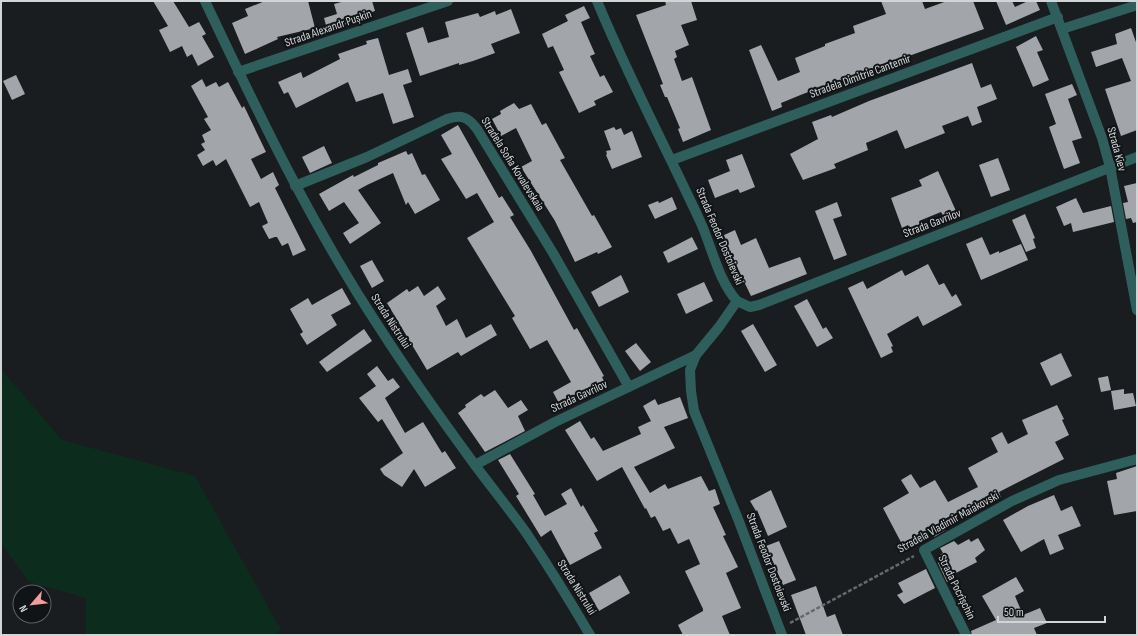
<svg xmlns="http://www.w3.org/2000/svg" width="1138" height="636" viewBox="0 0 1138 636" font-family="'Sofia Sans Condensed',sans-serif">
  <rect width="100%" height="100%" fill="#191d1f"/>
  <!-- green -->
  <path fill="#0c2d1e" d="M1 369 62 440 195 476 281 630 273 635H86V598L29 582 1 543Z"/>
  <!-- building -->
  <g fill="#a2a6aa">
    <path d="M153 1H173L189 27 199 22 206 34 202 36 214 57 198 66 192 54 187 57 182 46 170 52 159 30 168 26Z"/>
    <path d="M265 1H308L315 28 277 37 278 39 245 54 232 23 248 16 245 9Z"/>
    <path d="M345 1H372L375 11 353 18 355 22 327 29 324 18 337 14 334 4Z"/>
    <path d="M665 1H691L697 20 681 25 689 45 675 51 677 57 674 59 682 81 692 77 711 130 683 142 678 129 680 128 667 97H665L660 85 663 84 636 15 666 5Z"/>
    <path d="M881 1H922L925 9 947 1H973L984 29 803 94 781 103 782 107 772 111 749 50 761 45 778 81 800 72 795 58 825 46V44L855 33 853 26 886 14Z"/>
    <path d="M996 1H1012L1015 7 1028 1H1036L1040 10 1006 25Z"/>
    <path d="M584 6 590 18 581 22 595 54 590 56 600 77 604 75 613 92 594 101 596 105 579 113 559 72 564 70 553 46 548 48 542 34 568 21 565 15Z"/>
    <path d="M511 9 520 33 491 44 495 53 473 61 459 65V63L420 76 406 33 423 27 428 43 449 37 445 22 478 13 480 17 495 11 496 15Z"/>
    <path d="M1131 28 1137 45V130L1121 136 1105 89 1131 81 1122 58 1096 67 1091 52 1117 44 1115 34Z"/>
    <path d="M1036 36 1043 50 1037 52 1049 80 1033 87 1016 47Z"/>
    <path d="M378 38 389 75 408 69 412 82 403 85 414 117 393 124 383 93 356 102 348 82 296 108 288 92 284 94 278 82 301 72 303 78 340 59 338 54 367 44 366 41Z"/>
    <path d="M972 63 981 88 991 84 997 99 977 107 982 122 972 126 968 116 942 126 945 133 905 149 897 130 866 143 868 150 834 164 836 168 803 180 790 154 818 139 812 122 831 115 832 117 869 101Z"/>
    <path d="M16 75 25 94 12 100 3 81Z"/>
    <path d="M202 79 206 87 216 82 219 87 228 82 242 108 244 106 266 152 251 159 261 179 273 172 279 185 275 188 306 250 293 256 288 243 282 246 277 237H275L269 239 262 226 268 223 259 202 250 207 226 159 216 166 213 160 203 166 197 155 205 150 201 144 205 142 202 135 211 130 204 119 208 117 191 86Z"/>
    <path d="M1072 84 1077 95 1068 99 1082 138 1072 141 1080 163 1064 169 1049 127 1056 124 1045 94Z"/>
    <path d="M514 103 519 109 531 104 542 125 546 123 565 158 560 160 592 216 594 215 612 247 598 254 597 252 575 262 555 221 521 167 532 161 516 128 501 136 492 119 501 114 500 111Z"/>
    <path d="M458 125 499 198 502 196 514 215 510 217 531 251 574 330 577 328 604 376 602 377 606 385 562 409 553 392 571 382 547 340 530 349 512 318 515 316 467 238 494 222 477 193 466 199 441 159 452 154 441 135Z"/>
    <path d="M614 127 616 130 621 128 624 135 632 131 642 157 612 169 606 155 607 154 606 151 611 150 604 131Z"/>
    <path d="M324 146 332 163 310 173 302 157Z"/>
    <path d="M406 151 408 155 412 153 422 175 425 174 440 200 415 214 408 202 406 205 393 173 367 185 358 190 381 223 350 244 343 233 359 223 344 202 329 211 319 194 353 175 354 177 378 165V163Z"/>
    <path d="M742 154 755 187 740 193 738 189 715 198 708 180 730 171 726 160Z"/>
    <path d="M998 158 1010 190 991 197 979 165Z"/>
    <path d="M938 171 956 211 944 217 941 212 919 221 921 225 910 229 908 225 902 228 891 198 922 186 919 180Z"/>
    <path d="M1137 183V222L1133 223 1131 218 1126 219 1123 203 1128 202 1124 186Z"/>
    <path d="M672 197 677 209 655 219 648 205 658 201 659 203Z"/>
    <path d="M1076 198 1083 213 1111 206 1114 222 1073 232 1071 223 1064 226 1056 207Z"/>
    <path d="M837 202 842 216 833 219 847 255 834 260 815 211Z"/>
    <path d="M1025 214 1035 238 1033 239 1036 248 1026 252 1012 220Z"/>
    <path d="M735 230 741 245 756 238 769 268 800 257 807 274 751 296 722 236Z"/>
    <path d="M692 237 698 249 668 263 663 252Z"/>
    <path d="M982 237 990 255 999 251V253L1021 244 1028 260 981 280 966 244Z"/>
    <path d="M372 260 384 281 372 288 360 266Z"/>
    <path d="M928 264 939 285 944 283 952 297 956 294 962 305 923 326 918 316 887 334 893 346 891 347 893 352 881 358 848 288 863 281 867 289 902 270 905 276Z"/>
    <path d="M621 275 629 292 599 307 591 292Z"/>
    <path d="M704 282 713 301 686 314 677 294Z"/>
    <path d="M418 286 424 296 438 286 446 299 436 306 446 326 457 319 466 338 491 324 497 335 461 356 458 352 427 370 387 303 407 289 409 292Z"/>
    <path d="M342 288 351 304 331 315 337 325 307 345 300 334 303 332 290 309 308 298 312 305Z"/>
    <path d="M807 299 823 329 826 327 833 338 817 347 794 306Z"/>
    <path d="M753 324 777 365 765 372 741 331Z"/>
    <path d="M364 329 372 341 327 372 319 362Z"/>
    <path d="M636 343 651 362 640 371 625 351Z"/>
    <path d="M1061 353 1072 376 1051 386 1040 363Z"/>
    <path d="M377 366 388 381 393 378 400 387 385 398 405 433 423 422 442 453 445 451 456 468 425 487 414 469 402 487 384 475 380 469 403 453 382 419 378 422 359 398 376 386 367 374Z"/>
    <path d="M1108 376 1111 390 1101 392 1098 378Z"/>
    <path d="M1124 389V394L1133 393 1136 406 1114 410 1111 391Z"/>
    <path d="M495 390 508 408 521 400 528 410 518 416 525 431 485 452 458 413 466 407 465 405 481 394 484 397Z"/>
    <path d="M680 397 688 418 664 427 675 448 634 467 650 493 665 484 668 489 701 476 709 491 715 489 720 504 713 507 726 535 723 536 738 567 726 573 741 608 722 616 730 635H683L678 625 703 611V609L685 571 700 564 689 539 678 544 670 528 663 531 655 516 651 518 646 508 645 509 622 467 597 481 565 430 580 421 591 439 594 437 603 451 641 434 638 427 651 421 643 406 655 399 658 405Z"/>
    <path d="M1057 405 1064 419 1062 420 1069 435 1055 442 1064 459 999 492 1001 498 969 516 965 508 939 522 946 530 934 537 930 530 903 546 883 508 909 493 901 480 911 474 920 488 935 480 948 502 978 487 968 468 998 452 991 438 1002 432 1008 444 1028 434 1022 420Z"/>
    <path d="M510 454 535 494 533 495 545 516 567 504 561 494 571 488 581 507 583 505 598 531 594 533 602 548 570 565 551 530 541 537 516 496 519 494 498 460Z"/>
    <path d="M1137 466V511L1114 515 1107 481 1117 479 1116 473Z"/>
    <path d="M771 490 787 527 768 536 757 510 756 511 750 501Z"/>
    <path d="M1054 495 1061 511 1072 506 1081 526 1058 535 1064 549 1050 555 1044 539 1021 552 1003 520 1028 506Z"/>
    <path d="M978 538 985 550 975 558 977 562 954 574 955 577 947 582 938 563 943 560 940 555 943 553 940 548 954 541 958 545 969 539 971 542Z"/>
    <path d="M779 541 796 580 783 585 766 546Z"/>
    <path d="M926 569 935 588 904 604 897 595 903 592 898 583Z"/>
    <path d="M620 575 630 593 599 611 589 593Z"/>
    <path d="M1016 577 1024 591 1015 596 1023 615 1040 608 1047 623 1034 628 1037 635H972L971 631 996 620 982 596Z"/>
    <path d="M816 586 827 617 835 614 843 635H806L791 595Z"/>
  </g>
  <g fill="none" stroke-linecap="round" stroke-linejoin="round">
    <!-- path -->
    <path stroke="#676a6c" stroke-width="2.5" stroke-dasharray="4 2" stroke-linecap="butt" d="M790 623 914 556"/>
    <!-- minor -->
    <g stroke="#2e5f5d" stroke-width="10">
      <path d="M205 1C258 113 311 224 379 327 409 374 442 420 475 465 492 488 510 510 527 534 549 567 570 601 590 635"/>
      <path d="M597 1C628 76 666 148 700 221 712 247 718 280 737 301L719 327 696 355 690 370 691 391 694 411 738 519 782 635"/>
      <path d="M1051 1 1102 138 1110 167 1137 310"/>
      <path d="M1062 29 1137 5"/>
      <path d="M238 72 448 1"/>
      <path d="M672 160 1058 17"/>
      <path d="M295 186 367 157 447 119C461 114 468 117 477 129L553 253 629 387"/>
      <path d="M737 301 750 307 759 305 1137 157"/>
      <path d="M475 465 555 422 696 355"/>
      <path d="M966 635 924 550 1012 501 1059 480 1137 459"/>
    </g>
  </g>
  <g text-anchor="middle" stroke-width="4" stroke-linejoin="round" paint-order="stroke">
    <!-- street labels -->
    <g font-size="12" fill="#d2d5d6" stroke="#101416">
      <text transform="translate(328 28) rotate(-19)" y="4">Strada Alexandr Pușkin</text>
      <text transform="translate(860 76) rotate(-20)" y="4">Stradela Dimitrie Cantemir</text>
      <text transform="translate(1117 149) rotate(75)" y="4">Strada Kiev</text>
      <text transform="translate(513 164) rotate(58)" y="4">Stradela Sofia Kovalevskaia</text>
      <text transform="translate(932 223) rotate(-21)" y="4">Strada Gavrilov</text>
      <text transform="translate(720 236) rotate(67)" y="4">Strada Feodor Dostoievski</text>
      <text transform="translate(391 321) rotate(57)" y="4">Strada Nistrului</text>
      <text transform="translate(579 396) rotate(-25)" y="4">Strada Gavrilov</text>
      <text transform="translate(948 522) rotate(-29)" y="4">Stradela Vladimir Maiakovski</text>
      <text transform="translate(769 562) rotate(69)" y="4">Strada Feodor Dostoievski</text>
      <text transform="translate(577 587) rotate(58)" y="4">Strada Nistrului</text>
      <text transform="translate(957 587) rotate(64)" y="4">Strada Pocrîșchin</text>
    </g>
  </g>
  <!-- border -->
  <rect width="1138" height="636" fill="none" stroke="#d2d5d6" stroke-width="4"/>
  <!-- north arrow -->
  <g transform="translate(32 604) rotate(242)"><circle r="19" fill="#101416" stroke="#5e6163"/>
  <path d="M0-3L7 15L0 10L-7 15Z" fill="#f49b9f"/>
  <text y="-6" font-size="11" font-weight="bold" text-anchor="middle" fill="#d2d5d6">N</text>
  </g>
  <!-- scale -->
  <path d="M998 616v6h107v-6" fill="none" stroke="#d2d5d6" stroke-width="2"/>
  <text x="1004" y="616" font-size="12" fill="#d2d5d6" stroke="#101416" stroke-width="3" paint-order="stroke">50 m</text>
</svg>
